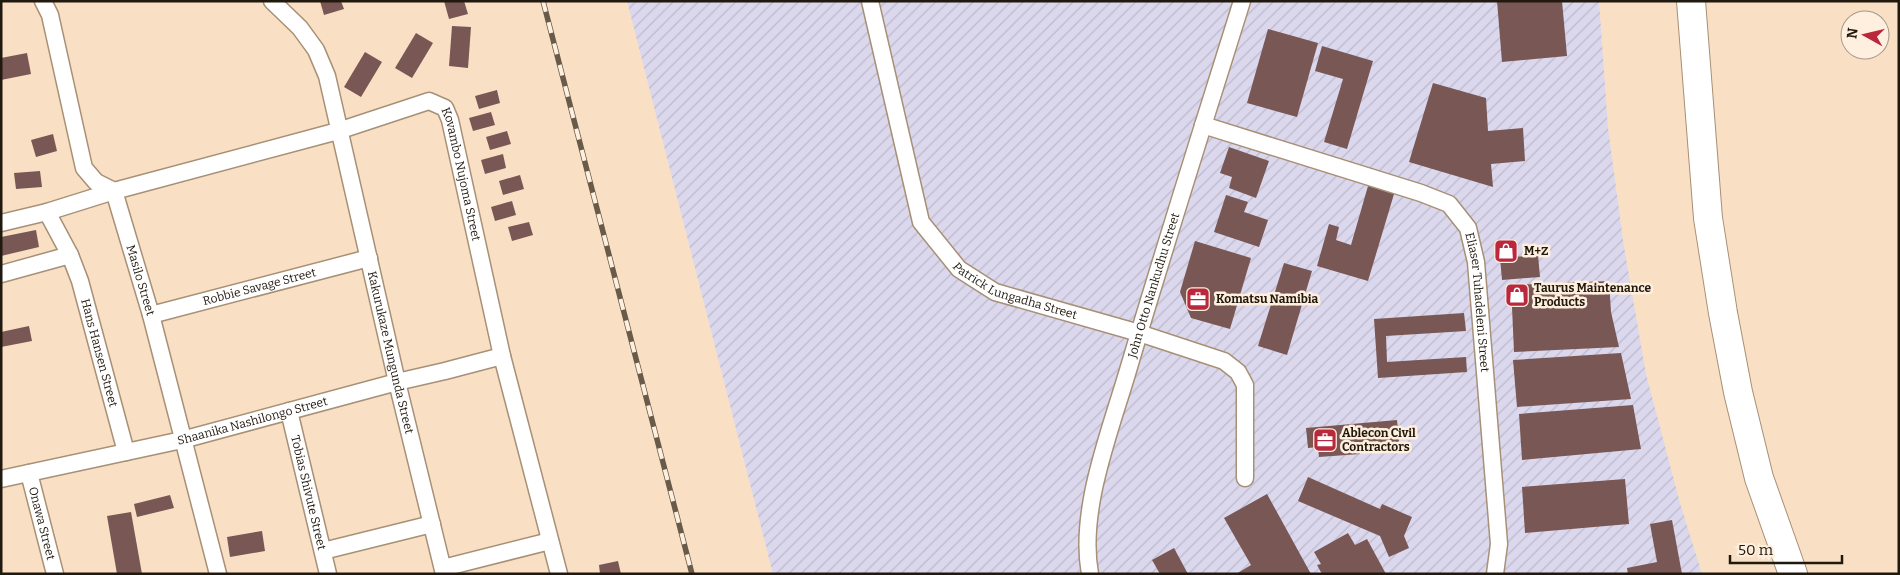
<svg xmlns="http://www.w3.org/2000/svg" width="1900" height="575" viewBox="0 0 1900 575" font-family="Bitter,serif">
  <defs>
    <pattern id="industrial-furrows" width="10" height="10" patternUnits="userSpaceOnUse" patternTransform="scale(1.25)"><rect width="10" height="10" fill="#dbd8ee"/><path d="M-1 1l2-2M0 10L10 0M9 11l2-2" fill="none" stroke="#bcb9cb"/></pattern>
  </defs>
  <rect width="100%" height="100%" fill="#f9e0c4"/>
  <!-- industrial -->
  <path fill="url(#industrial-furrows)" d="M627 1H1599L1608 128 1624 247 1646 374 1680 503 1702 574H773Z"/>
  <!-- building -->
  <g fill="#795754">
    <path d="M320 1H341L344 9 324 15Z"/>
    <path d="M444 1H464L468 14 449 19Z"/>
    <path d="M1497 1H1562L1567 56 1502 62Z"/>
    <path d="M452 26 471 27 468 68 449 66Z"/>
    <path d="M1268 29 1318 43 1297 117 1247 103Z"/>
    <path d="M416 33 433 43 412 78 395 68Z"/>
    <path d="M1322 46 1373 61 1347 149 1324 142 1343 79 1315 71Z"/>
    <path d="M365 52 382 62 361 97 344 87Z"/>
    <path d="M27 53 31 74 1 80V58Z"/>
    <path d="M1433 83 1486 98 1488 131 1523 128 1525 161 1491 164 1493 187 1409 162Z"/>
    <path d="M497 90 500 103 479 109 475 96Z"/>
    <path d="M491 112 495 125 473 131 469 118Z"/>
    <path d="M507 131 511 144 490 150 486 137Z"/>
    <path d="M53 134 57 151 36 157 31 140Z"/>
    <path d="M1229 147 1269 161 1256 198 1229 188 1232 177 1220 173Z"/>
    <path d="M503 154 506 168 485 174 481 160Z"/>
    <path d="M40 171 42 187 16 189 14 173Z"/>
    <path d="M520 175 524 189 503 195 499 181Z"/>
    <path d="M1368 186 1394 194 1368 281 1317 266 1329 224 1339 227 1336 240 1351 245Z"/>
    <path d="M1226 195 1248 202 1244 212 1268 220 1259 247 1214 232Z"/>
    <path d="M512 201 516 215 495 221 491 207Z"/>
    <path d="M529 222 533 235 512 241 508 227Z"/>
    <path d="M36 230 39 247 1 256V237Z"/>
    <path d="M1195 241 1251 258 1230 329 1191 318 1180 292Z"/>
    <path d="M1538 255 1540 277 1502 280 1500 258Z"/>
    <path d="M1284 263 1312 271 1287 355 1258 346Z"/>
    <path d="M1609 281 1611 312 1619 347 1514 352 1511 285Z"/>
    <path d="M1464 313 1466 331 1386 336 1387 362 1466 357 1467 372 1378 378 1374 319Z"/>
    <path d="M29 326 32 341 1 347V332Z"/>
    <path d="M1621 353 1631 399 1517 407 1513 360Z"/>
    <path d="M1633 405 1641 449 1522 460 1519 414Z"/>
    <path d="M1397 420 1400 451 1379 453 1378 441 1359 443 1360 454 1319 457 1318 447 1308 448 1306 428Z"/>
    <path d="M1308 477 1380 509 1382 504 1412 517 1404 536 1409 548 1389 557 1380 536 1298 501Z"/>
    <path d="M1625 479 1629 524 1525 533 1522 487Z"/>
    <path d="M1267 494 1311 574H1236L1251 565 1224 518Z"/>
    <path d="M170 495 174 508 137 517 134 504Z"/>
    <path d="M131 512 142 574H117L107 516Z"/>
    <path d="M1672 520 1682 574H1628L1627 568 1657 562 1650 524Z"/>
    <path d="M262 531 265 551 230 557 227 537Z"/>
    <path d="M1348 533 1355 545 1367 539 1386 574H1322L1317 565 1321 564 1314 552Z"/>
    <path d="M1174 548 1188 574H1160L1152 560Z"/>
    <path d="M618 561 621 574H600L599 565Z"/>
  </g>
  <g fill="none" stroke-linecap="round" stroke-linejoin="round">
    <!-- street casing -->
    <g stroke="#a79076" stroke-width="19">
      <g id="street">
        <path id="s1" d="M43 1 50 15 84 168 96 182 114 191 151 315 218 574"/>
        <path id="s2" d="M272 1 300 28 316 50 327 76 397 382 444 574"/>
        <path id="s3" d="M870 1 921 222 959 269 995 292 1139 333 1224 361 1238 372 1245 385V478"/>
        <path id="s4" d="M1203 125 1421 193 1449 204 1468 228 1476 262 1499 544 1495 574"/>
        <path id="s5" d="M47 212 70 255 80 281 126 452"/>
        <path id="s6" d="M1 223 47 212 114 191 338 131 429 101 445 108 450 120 502 356 559 574"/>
        <path d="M1 274 70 255"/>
        <path id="s7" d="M151 315 369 258"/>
        <path id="s8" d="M289 411 328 574"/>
        <path id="s9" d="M29 473 55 574"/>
        <path id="s10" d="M1 479 182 440 397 382 445 371 502 356"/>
        <path d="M323 551 432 524"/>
        <path d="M443 568 550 541"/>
        <path id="s11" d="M1090 574C1078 510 1111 429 1129 367 1165 245 1204 123 1242 1"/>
      </g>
    </g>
    <!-- highway casing -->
    <g stroke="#a79076" stroke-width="30">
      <path id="highway" d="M1691 1 1708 218 1723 313 1738 392 1759 478 1793 574"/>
    </g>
    <!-- street -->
    <use href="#street" stroke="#fff" stroke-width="16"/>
    <!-- highway -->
    <use href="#highway" stroke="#fff" stroke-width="28"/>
    <!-- rail casing -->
    <g stroke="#695a4a" stroke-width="5.5">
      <path id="rail" d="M543 1 692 574"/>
    </g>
    <!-- rail -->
    <use href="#rail" stroke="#feefde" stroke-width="4" stroke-dasharray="11" stroke-linecap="butt"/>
  </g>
  <!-- icons -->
  <defs>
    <g id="shop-square" transform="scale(1.25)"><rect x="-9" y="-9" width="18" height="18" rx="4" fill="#b9283d" stroke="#feefde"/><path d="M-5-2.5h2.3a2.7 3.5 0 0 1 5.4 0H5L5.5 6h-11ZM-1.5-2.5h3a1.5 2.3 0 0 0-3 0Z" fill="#fff"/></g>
    <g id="office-square" transform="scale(1.25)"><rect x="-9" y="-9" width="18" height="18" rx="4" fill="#b9283d" stroke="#feefde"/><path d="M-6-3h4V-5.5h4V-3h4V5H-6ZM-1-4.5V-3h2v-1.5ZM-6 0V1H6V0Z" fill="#fff"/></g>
  </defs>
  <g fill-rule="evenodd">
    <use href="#shop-square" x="1506" y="251"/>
    <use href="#shop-square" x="1517" y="295"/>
    <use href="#office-square" x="1198" y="299"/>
    <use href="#office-square" x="1325" y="440"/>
  </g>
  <g text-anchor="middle" stroke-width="5" stroke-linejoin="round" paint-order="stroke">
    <!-- street labels -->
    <g font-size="12" fill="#21180e" stroke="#feefde">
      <text dy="4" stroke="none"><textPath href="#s6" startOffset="531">Kovambo Nujoma Street</textPath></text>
      <text dy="4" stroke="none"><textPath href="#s1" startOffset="304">Masilo Street</textPath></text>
      <text dy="4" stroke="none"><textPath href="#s11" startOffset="298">John Otto Nankudhu Street</textPath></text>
      <text dy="4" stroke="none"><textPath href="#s7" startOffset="112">Robbie Savage Street</textPath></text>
      <text dy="4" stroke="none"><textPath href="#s3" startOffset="348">Patrick Lungadha Street</textPath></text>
      <text dy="4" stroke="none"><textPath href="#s4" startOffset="364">Eliaser Tuhadeleni Street</textPath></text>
      <text dy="4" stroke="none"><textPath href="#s2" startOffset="378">Kakurukaze Mungunda Street</textPath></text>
      <text dy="4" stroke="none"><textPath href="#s5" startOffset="151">Hans Hansen Street</textPath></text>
      <text dy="4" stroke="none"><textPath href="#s10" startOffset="258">Shaanika Nashilongo Street</textPath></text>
      <text dy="4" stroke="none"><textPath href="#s8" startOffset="84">Tobias Shivute Street</textPath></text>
      <text dy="4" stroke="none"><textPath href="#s9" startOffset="52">Onawa Street</textPath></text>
    </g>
    <!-- poi labels -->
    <g font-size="12" font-weight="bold" fill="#21180e" stroke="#feefde" text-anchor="start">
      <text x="1524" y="255">M+Z</text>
      <text x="1534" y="292">Taurus Maintenance<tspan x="1534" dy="14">Products</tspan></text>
      <text x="1216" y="303">Komatsu Namibia</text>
      <text x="1342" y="437">Ablecon Civil<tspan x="1342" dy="14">Contractors</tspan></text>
    </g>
  </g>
  <!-- border -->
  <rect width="1900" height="575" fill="none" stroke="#21180e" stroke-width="5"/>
  <!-- north arrow -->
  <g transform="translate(1865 35) rotate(278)"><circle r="24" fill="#feefde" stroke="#a6998b"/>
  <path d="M0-4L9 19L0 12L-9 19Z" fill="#b9283d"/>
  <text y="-8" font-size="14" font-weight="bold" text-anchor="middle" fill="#21180e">N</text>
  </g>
  <!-- scale -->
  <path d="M1730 555v8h112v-8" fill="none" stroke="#21180e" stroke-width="2.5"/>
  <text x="1738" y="555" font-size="15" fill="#21180e" stroke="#feefde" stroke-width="4" paint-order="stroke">50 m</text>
</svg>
